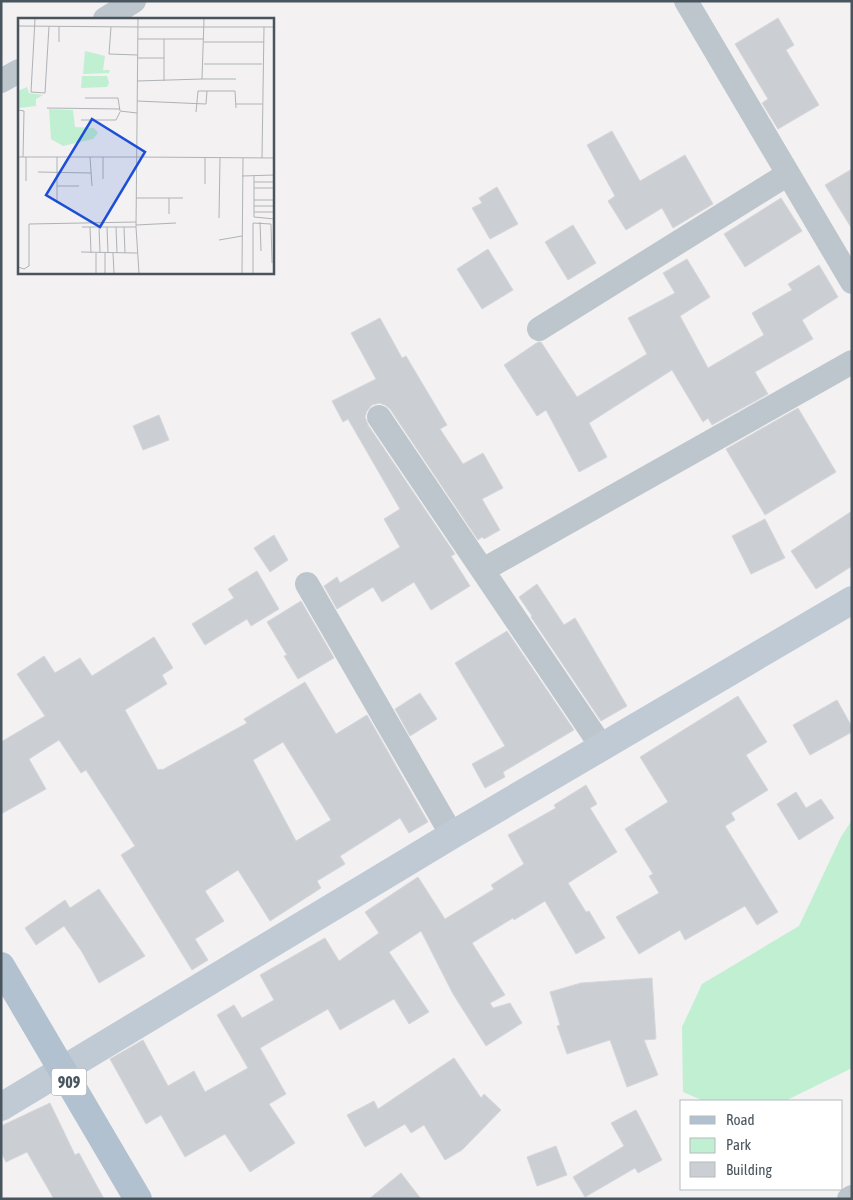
<svg xmlns="http://www.w3.org/2000/svg" width="853" height="1200" viewBox="0 0 853 1200" font-family="'Asap Condensed',sans-serif">
  <rect width="100%" height="100%" fill="#f3f1f1"/>
  <!-- green -->
  <path fill="#c1efd2" d="M852 820V1068L785 1101H704L683 1092 682 1027 702 984 799 926 841 837Z"/>
  <!-- building -->
  <g fill="#cbced3" stroke="#d5d7dc" fill-rule="evenodd">
    <path d="M778 18 794 45 786 50 819 105 778 129 762 103 768 99 735 44Z"/>
    <path d="M612 131 640 181 685 155 713 204 673 228 662 208 626 230 608 201 615 196 587 145Z"/>
    <path d="M852 169V229L825 185Z"/>
    <path d="M497 187 518 224 490 239 472 208 482 203 479 198Z"/>
    <path d="M781 198 802 231 745 267 724 234Z"/>
    <path d="M573 225 596 263 568 280 545 242Z"/>
    <path d="M488 249 513 290 482 309 457 269Z"/>
    <path d="M687 259 710 297 680 316 708 368 764 335 752 313 792 290 788 284 819 265 838 297 802 320 813 339 755 372 768 394 712 425 708 418 703 422 672 370 589 423 607 457 579 472 546 410 537 416 504 365 538 342H541L577 397 647 354 628 318 675 293 663 273Z"/>
    <path d="M380 318 402 358 406 356 447 425 440 429 463 464 483 453 503 488 482 499 500 530 484 539 482 537 478 540 390 409 385 405 379 403 372 405 367 411 365 417 368 425 455 554 451 556 470 586 431 610 414 582 382 602 373 587 337 609 324 586 337 577 340 583 400 547 384 519 400 509 348 419 343 422 332 401 376 379 351 333Z"/>
    <path d="M798 408 836 472 765 515 726 449Z"/>
    <path d="M159 415 169 440 143 450 133 426Z"/>
    <path d="M852 511V566L816 589 791 551Z"/>
    <path d="M765 519 785 558 751 574 732 536Z"/>
    <path d="M274 535 288 560 270 572 254 548Z"/>
    <path d="M257 571 279 609 251 626 247 619 205 645 192 624 234 598 228 589Z"/>
    <path d="M537 584 564 625 575 618 627 706 601 721 531 617 532 616 519 597Z"/>
    <path d="M301 601 334 658 298 679 284 656 287 655 267 622Z"/>
    <path d="M507 631 574 730 503 772 505 777 485 788 472 764 505 746 455 663Z"/>
    <path d="M154 637 173 668 162 675 167 684 125 710 158 770 161 769 162 770 247 723 244 719 305 682 336 734 367 715 428 822 409 833 400 818 340 856 345 864 317 881 321 888 270 921 238 870 205 891 224 921 195 939 208 960 192 970 121 855 135 846 86 770 81 773 59 740 29 759 46 789 1 814V742L45 716 17 674 44 656 55 673 80 658 92 676ZM283 742 331 820 296 841 253 760Z"/>
    <path d="M420 693 437 719 410 736 395 709Z"/>
    <path d="M738 696 767 742 746 755 768 790 731 813 735 820 725 826 778 912 757 925 745 906 685 940 680 930 639 954 616 917 659 893 649 876 653 874 625 829 668 802 640 757Z"/>
    <path d="M837 700 852 727V732L810 755 793 725Z"/>
    <path d="M586 785 597 804 590 808 617 852 568 883 586 912 589 911 605 938 576 954 545 901 514 920 513 918 472 943 505 995 490 1003 493 1008 510 1003 522 1023 486 1046 453 994 421 931 389 952 429 1012 409 1024 394 999 340 1030 328 1009 260 1048 286 1094 269 1104 295 1143 250 1172 225 1134 185 1157 161 1115 146 1124 110 1059 143 1040 168 1086 194 1071 205 1092 248 1068 217 1015 234 1005 242 1018 274 1000 260 975 325 938 339 961 379 933 365 912 418 877 445 919 494 889 491 885 524 864 508 835 556 808 554 805Z"/>
    <path d="M796 792 806 808 821 799 834 818 799 840 777 804Z"/>
    <path d="M99 889 145 956 99 983 82 952 64 926 36 945 25 928 65 900 70 908Z"/>
    <path d="M652 978 656 1039 644 1040 658 1075 627 1087 610 1040 567 1054 557 1026 560 1025 550 992 581 983Z"/>
    <path d="M454 1058 481 1098 484 1094 501 1110 462 1150 445 1160 424 1125 411 1133 405 1124 365 1147 347 1115 374 1101 378 1109Z"/>
    <path d="M50 1103 75 1155 79 1153 104 1199H54L27 1152 6 1162 1 1152V1126Z"/>
    <path d="M636 1110 662 1160 638 1173 635 1168 585 1197 573 1177 624 1146 611 1123Z"/>
    <path d="M556 1146 567 1175 537 1186 527 1157Z"/>
    <path d="M401 1173 421 1199H369Z"/>
  </g>
  <g fill="none" stroke-linecap="round" stroke-linejoin="round">
    <!-- street -->
    <g stroke="#bdc6cd" stroke-width="24">
      <path d="M686 1 852 282"/>
      <path d="M105 19 134 1"/>
      <path d="M1 81 19 71"/>
      <path d="M539 329 788 174"/>
      <path d="M379 417 602 747"/>
      <path d="M483 570 852 362"/>
      <path d="M307 584 452 835"/>
      <path d="M849 1199 852 1197"/>
    </g>
    <!-- secondary -->
    <path stroke="#bfcad4" stroke-width="28" d="M1 1107 452 835 852 600"/>
    <!-- primary -->
    <path stroke="#b2c1cf" stroke-width="28" d="M1 966 138 1199"/>
  </g>
  <g text-anchor="middle" stroke-width="4" stroke-linejoin="round" paint-order="stroke">
    <!-- shield labels -->
    <rect fill="#fff" stroke="#80888e" stroke-width="1" x="51.5" y="1068.5" width="35" height="27" rx="4"/>
    <g font-size="16" font-weight="bold" fill="#49555e">
      <text x="69" y="1088">909</text>
    </g>
  </g>
  <!-- overview -->
  <g transform="translate(18 18)">
    <rect width="256" height="256" fill="#f3f1f1"/>
    <path d="M67 33 87 38 85 52H92L91 55 65 56ZM64 58H89L91 65 89 69 63 70ZM9 69 11 75 25 77 18 81V88L0 90V73ZM31 91 55 92 57 109 76 110 80 115 75 121 45 128 33 121Z" fill="#c1efd2"/>
    <path fill="none" stroke="#afb3b6" stroke-width="1" d="M17 1 13 74 27 75 31 8M120 1 118 209 121 255M0 8 120 9M93 9 91 36 120 37M120 9H257M120 21H186M146 21V63M41 24V8M186 24H246M120 40H146M186 46H244M184 61H218M119 63 184 61 186 1M67 80H100L102 93 119 95M119 83 188 86 189 73M218 86H244M29 90 102 91M0 92 6 93 5 139M178 94 180 73H217L218 90M63 102H98L102 94M0 139H118M72 139 74 168M118 139 257 140M244 140 246 9M20 154 73 155M224 158 257 157M236 158V199L257 201M85 161V139M8 163V139M236 164H257M187 166V140M39 168H61M236 170H257M118 180H165M236 182H257M39 185V139M236 188H257M236 194H257M151 196V180M201 200 202 140M242 204 243 233M118 207 158 205M64 209H118M72 209 73 235M81 209 82 235M89 209 90 235M98 209 99 235M106 209 107 235M201 222 224 218M63 234 119 235M78 235V255M87 235V255M95 235 96 255M0 249 6 251 11 248V206L118 204M224 255 225 140M235 255V205L253 206 254 245"/>
    <path fill="#1d4ed8" fill-opacity="0.15" stroke="#1d4ed8" stroke-width="2.5" d="M74 101 127 134 82 209 28 177Z"/>
    <rect width="256" height="256" fill="none" stroke="#49555e" stroke-width="2.5"/>
  </g>
  <!-- border -->
  <rect width="853" height="1200" fill="none" stroke="#49555e" stroke-width="5"/>
  <!-- legend -->
  <rect x="680" y="1100" width="162" height="90" fill="#ffffff" stroke="#b6bbbf"/>
  <rect x="690" y="1116" width="25" height="8" fill="#b2c1cf" stroke="#b6bbbf"/>
  <text x="726" y="1125" font-size="15" fill="#49555e">Road</text>
  <rect x="690" y="1138" width="25" height="15" fill="#c1efd2" stroke="#b6bbbf"/>
  <text x="726" y="1150" font-size="15" fill="#49555e">Park</text>
  <rect x="690" y="1162" width="25" height="15" fill="#cbced3" stroke="#b6bbbf"/>
  <text x="726" y="1175" font-size="15" fill="#49555e">Building</text>
</svg>
